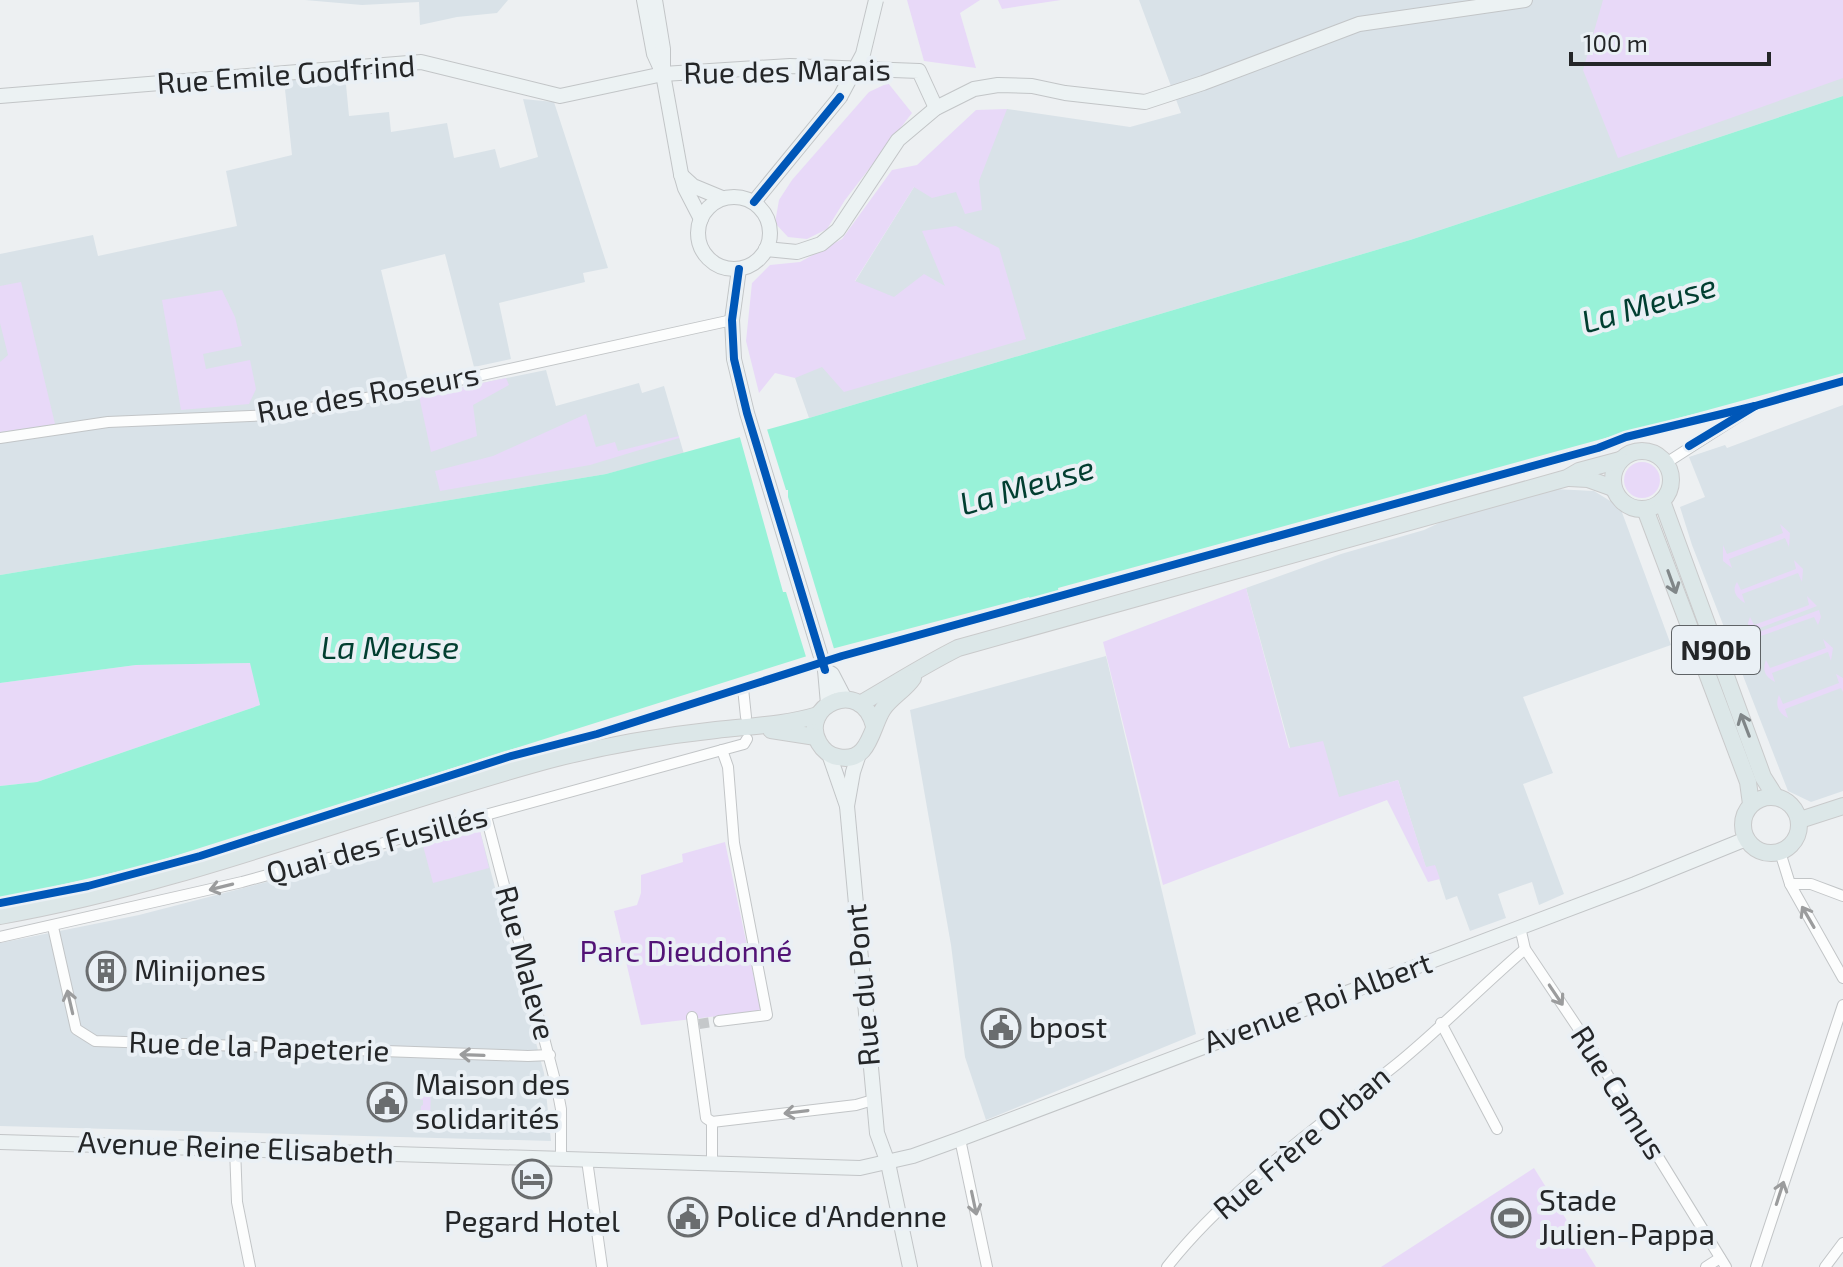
<svg xmlns="http://www.w3.org/2000/svg" width="1843" height="1267" viewBox="0 0 1843 1267" font-family="'Exo 2',sans-serif">
  <rect width="100%" height="100%" fill="#edf0f2"/>
  <!-- built -->
  <g fill="#d9e2e8">
    <path d="M305 0H508L497 13 457 17 420 25 419 2 362 5Z"/>
    <path d="M1139 0H1843V96L1410 240 809 418 795 378 914 187 1007 109 1130 127 1181 113Z"/>
    <path d="M345 74 349 116 389 112 391 132 447 123 454 158 495 149 500 168 538 157 523 99 554 102 608 268 583 273 585 282 499 303 511 359 474 367 445 254 381 270 408 380 417 389 419 396 546 370 556 406 639 383 642 393 664 386 684 454 606 474 0 575V254L93 235 98 256 237 226 226 171 292 155 284 80Z"/>
    <path d="M1843 405V791L1811 802 1788 791 1692 545 1680 507 1705 497 1689 457 1725 445 1727 448Z"/>
    <path d="M1554 489 1594 491 1620 507 1671 645 1523 697 1553 773 1523 784 1564 894 1539 905 1532 882 1498 894 1506 918 1470 931 1457 896 1446 900 1435 866 1426 868 1398 780 1339 798 1290 748 1246 588 1341 554 1424 530 1452 517Z"/>
    <path d="M1106 656 1196 1034 986 1120 965 1057 951 945 910 710Z"/>
    <path d="M479 827 544 1073 551 1141 0 1126V943L139 915Z"/>
  </g>
  <!-- green -->
  <g fill="#e8d9f8">
    <path d="M907 0H980L960 13 976 68 924 61Z"/>
    <path d="M998 0H1061L1002 9Z"/>
    <path d="M1603 0H1843V78L1618 158 1583 70Z"/>
    <path d="M888 83 912 113 845 200 827 229 807 239 788 237 775 223 779 200 792 180 869 92Z"/>
    <path d="M1007 109 979 181 982 210 965 214 956 192 932 198 914 187 855 281 894 297 924 274 945 286 922 231 956 226 999 248 1026 339 844 392 822 367 795 378 775 373 759 393 746 341 752 283 770 265 800 262 842 239 892 170 917 165 976 110Z"/>
    <path d="M21 282 55 424 0 432V362L8 355 0 323V286Z"/>
    <path d="M222 290 235 317 242 346 203 354 206 369 250 360 256 389 249 404 181 410 162 300Z"/>
    <path d="M506 378 509 385 473 405 477 436 431 452 419 396Z"/>
    <path d="M586 414 596 447 615 442 618 451 679 436V438L590 465 440 491 435 471 493 456Z"/>
    <circle cx="1642" cy="480" r="18"/>
    <path d="M1780 524 1790 533 1789 547 1785 538 1729 559 1732 568 1723 561V545L1727 554 1783 533Z"/>
    <path d="M1794 560 1803 569 1802 582 1798 573 1742 594 1745 603C1737 598 1731 591 1737 582L1741 590 1796 569Z"/>
    <path d="M1246 588 1289 748 1323 741 1339 797 1398 780 1426 867 1435 865 1440 879 1428 882 1387 800 1163 885 1103 642Z"/>
    <path d="M1807 596 1817 606 1749 632 1748 623 1750 617 1754 625 1809 605Z"/>
    <path d="M1819 610 1821 617 1818 625 1814 617 1758 637 1761 646 1751 635Z"/>
    <path d="M1823 639 1833 648 1831 661 1828 652 1772 673 1775 682C1765 677 1762 670 1766 660L1770 668 1826 648Z"/>
    <path d="M251 663 260 705 37 782 0 786V683L136 665Z"/>
    <path d="M1836 674 1843 678V692L1841 688 1785 709 1788 718C1778 713 1775 705 1779 695L1783 704 1839 683Z"/>
    <path d="M479 827 489 868 433 883 422 842Z"/>
    <path d="M725 842 761 1011 641 1025 614 911 637 905 641 893V875L683 862 682 854Z"/>
    <path d="M421 1084H431L430 1127H420L421 1106 423 1105V1100H420Z"/>
    <path d="M1534 1168 1596 1267H1381Z"/>
  </g>
  <!-- water -->
  <path fill="#98f2d8" d="M1843 96V373L1058 588 1059 594 1031 601 1029 597 820 652 146 865 0 899V786L37 782 260 705 250 663 136 665 0 683V575L606 474 809 418 1410 240Z"/>
  <!-- pier -->
  <path fill="#edf0f2" d="M766 426 786 490H788V497L835 652 807 660 786 592H783L739 434Z"/>
  <g fill="none" stroke-linecap="round" stroke-linejoin="round">
    <!-- street-tunnel -->
    <path stroke="#c5c8ca" stroke-width="10" stroke-dasharray="10 5" stroke-linecap="butt" d="M699 1024 719 1021"/>
    <!-- street casing -->
    <g stroke="#c2c5c7" stroke-width="12">
      <g id="street">
        <path d="M0 438 108 422 271 415 428 387 732 320"/>
        <path d="M1666 463 1755 406"/>
        <path d="M743 688 746 717"/>
        <path d="M486 816 557 1088 561 1109V1160"/>
        <path d="M1780 852 1790 884 1843 978"/>
        <path d="M1790 884H1811L1843 896"/>
        <path d="M53 927 76 1029 95 1041 528 1056 550 1055"/>
        <path d="M1520 927 1525 949 1588 1043 1726 1267"/>
        <path d="M0 937 242 882 722 750 744 744 747 739"/>
        <path d="M692 1017 706 1118 712 1122"/>
        <path d="M719 1021 767 1015 734 843 728 767 722 750"/>
        <path d="M1441 1023 1497 1129"/>
        <path d="M960 1139 987 1267"/>
        <path d="M235 1148 237 1202 250 1267"/>
        <path d="M587 1160 602 1267"/>
        <path d="M712 1163V1122L856 1105 873 1100"/>
        <path d="M1167 1267C1227 1190 1321 1125 1397 1064 1441 1028 1482 986 1525 949"/>
        <path d="M1706 1267 1720 1258"/>
        <path d="M1756 1267 1843 1005"/>
        <path d="M1825 1267 1843 1243"/>
      </g>
    </g>
    <!-- secondary casing -->
    <g stroke="#c2c5c7" stroke-width="16">
      <g id="secondary">
        <path d="M644 0 654 54 660 67"/>
        <path d="M655 0 663 49V74L681 174 685 188 701 219"/>
        <path d="M0 96 421 62 560 96 663 74 790 66 919 71 936 108"/>
        <path d="M681 175 693 186 722 198"/>
        <circle cx="734" cy="233" r="36"/>
        <path d="M754 202 840 97"/>
        <path d="M766 249 797 252 821 244 838 230 898 140 936 108 974 89 998 85 1032 86 1065 93 1145 102 1203 83 1359 24 1525 0"/>
        <path d="M739 269 732 320 734 359 747 413 825 670 828 704"/>
        <path d="M825 670 832 674 845 699"/>
        <path d="M829 754 847 806 877 1133 888 1163 910 1267"/>
        <path d="M847 806 853 772 859 754"/>
        <path d="M0 1142 860 1168 913 1156 960 1139 1635 884 1746 839"/>
      </g>
    </g>
    <!-- primary casing -->
    <g stroke="#c9cacb" stroke-width="18">
      <g id="primary">
        <circle cx="1642" cy="480" r="29"/>
        <path d="M1569 478 1588 479 1613 488"/>
        <path d="M1662 501 1763 777 1775 796"/>
        <path d="M1645 509 1748 782 1751 804"/>
        <path d="M860 704C893 685 924 665 958 648L1567 478 1579 471 1620 460"/>
        <path d="M874 726C862 676 798 706 819 743 823 750 830 756 838 757 870 764 871 727 883 709 891 697 905 690 913 678"/>
        <path d="M771 730 816 737"/>
        <circle cx="1771" cy="825" r="28"/>
        <path d="M1800 820 1843 806"/>
        <path d="M0 916C188 883 365 810 549 760 603 746 660 736 716 730 750 726 785 725 818 715"/>
      </g>
    </g>
    <!-- street -->
    <use href="#street" stroke="#fcfdfd" stroke-width="10"/>
    <!-- secondary -->
    <use href="#secondary" stroke="#ecf2f3" stroke-width="14"/>
    <!-- primary -->
    <use href="#primary" stroke="#dce7e8" stroke-width="16"/>
    <!-- secondary-bridge casing -->
    <g stroke="#c2c5c7" stroke-width="16" stroke-linecap="butt">
      <path id="secondary-bridge" d="M840 97 863 54 876 0"/>
    </g>
    <!-- secondary-bridge -->
    <use href="#secondary-bridge" stroke="#ecf2f3" stroke-width="14"/>
    <!-- cycleway casing -->
    <g stroke="#eaf0f5" stroke-width="13">
      <g id="cycleway">
        <path d="M754 202 840 97"/>
        <path d="M739 269 732 320 734 359 747 413 825 670"/>
        <path d="M1689 446 1755 406 1843 381"/>
        <path d="M0 903 88 886 200 856 508 757 597 734 842 656 1598 448 1626 437 1755 406"/>
      </g>
    </g>
    <!-- cycleway -->
    <use href="#cycleway" stroke="#0057b8" stroke-width="8"/>
  </g>
  <!-- one-way arrows -->
  <defs><path id="oneway-shaft" d="M-6 0H5M1.5-3L5.5 0L1.5 3" fill="none" stroke-width="1.6" stroke-linecap="round" stroke-linejoin="round" transform="scale(2)"/></defs>
  <g stroke="#808688">
    <use href="#oneway-shaft" transform="translate(1672 582) rotate(70)"/>
    <use href="#oneway-shaft" transform="translate(1745 725) rotate(-111)"/>
  </g>
  <g stroke="#9b9c9d">
    <use href="#oneway-shaft" transform="translate(221 887) rotate(166)"/>
    <use href="#oneway-shaft" transform="translate(1808 917) rotate(-120)"/>
    <use href="#oneway-shaft" transform="translate(1556 995) rotate(56)"/>
    <use href="#oneway-shaft" transform="translate(70 1002) rotate(-103)"/>
    <use href="#oneway-shaft" transform="translate(472 1055) rotate(-178)"/>
    <use href="#oneway-shaft" transform="translate(796 1112) rotate(173)"/>
    <use href="#oneway-shaft" transform="translate(1780 1193) rotate(-72)"/>
    <use href="#oneway-shaft" transform="translate(974 1203) rotate(78)"/>
  </g>
  <!-- icons -->
  <defs>
    <g id="building-ring" transform="scale(2)"><circle r="9.5" fill="#eaf0f5" stroke="#6a6d6f" stroke-width="1.5"/><path d="M-4-6H4V6H1V3H-1V6H-4ZM-2.5-4.3h1.7v1.8h-1.7ZM.8-4.3h1.7v1.8H.8ZM-2.5-1h1.7V.8h-1.7ZM.8-1h1.7V.8H.8Z" fill="#6a6d6f"/></g>
    <g id="civic-ring" transform="scale(2)"><circle r="9.5" fill="#eaf0f5" stroke="#6a6d6f" stroke-width="1.5"/><path d="M-.6-6.5H3V-4.5H.6V-3L4-1V1h2V6H-6V1h2V-1L-.6-3ZM-1.2 2.5V6h2.4V2.5Z" fill="#6a6d6f"/></g>
    <g id="hotel-ring" transform="scale(2)"><circle r="9.5" fill="#eaf0f5" stroke="#6a6d6f" stroke-width="1.5"/><path d="M-6-4.5h1.5V1H6V5H4.5V3h-9V5H-6ZM-4 0a1.8 1.8 0 1 1 3.6 0ZM.5 0V-2.5h3Q6-2.5 6 0Z" fill="#6a6d6f"/></g>
    <g id="stadium-ring" transform="scale(2)"><circle r="9.5" fill="#eaf0f5" stroke="#6a6d6f" stroke-width="1.5"/><path d="M0-5a6.5 5 0 1 0 0 10a6.5 5 0 1 0 0-10ZM-3.5-1.8h7v3.6h-7Z" fill="#6a6d6f"/></g>
  </defs>
  <g fill-rule="evenodd">
    <use href="#building-ring" x="106" y="971"/>
    <use href="#civic-ring" x="1001" y="1028"/>
    <use href="#civic-ring" x="387" y="1102"/>
    <use href="#hotel-ring" x="532" y="1179"/>
    <use href="#civic-ring" x="688" y="1217"/>
    <use href="#stadium-ring" x="1511" y="1218"/>
  </g>
  <g text-anchor="middle" stroke-width="8" stroke-linejoin="round" paint-order="stroke">
    <!-- shield labels -->
    <rect fill="#eaf0f5" stroke="#5f6366" stroke-width="2" x="1672" y="626" width="88" height="48" rx="6"/>
    <g font-size="28" font-weight="bold" fill="#242628">
      <text x="1716" y="660">N90b</text>
    </g>
    <!-- street labels -->
    <g font-size="30" fill="#242628" stroke="#eaf0f5">
      <text transform="translate(787 72) rotate(-1)" y="10">Rue des Marais</text>
      <text transform="translate(286 75) rotate(-4)" y="10">Rue Emile Godfrind</text>
      <text transform="translate(368 394) rotate(-10)" y="10">Rue des Roseurs</text>
      <text transform="translate(377 845) rotate(-15)" y="10">Quai des Fusillés</text>
      <text transform="translate(525 963) rotate(75)" y="10">Rue Maleve</text>
      <text transform="translate(863 985) rotate(-95)" y="10">Rue du Pont</text>
      <text transform="translate(1318 1003) rotate(-20)" y="10">Avenue Roi Albert</text>
      <text transform="translate(259 1047) rotate(2)" y="10">Rue de la Papeterie</text>
      <text transform="translate(1618 1093) rotate(58)" y="10">Rue Camus</text>
      <text transform="translate(1302 1143) rotate(-40)" y="10">Rue Frère Orban</text>
      <text transform="translate(236 1148) rotate(2)" y="10">Avenue Reine Elisabeth</text>
    </g>
    <!-- park labels -->
    <g font-size="30" fill="#521376" stroke="#eaf0f5">
      <text x="686" y="962">Parc Dieudonné</text>
    </g>
    <!-- poi labels -->
    <g font-size="30" fill="#242628" stroke="#eaf0f5" text-anchor="start">
      <text x="134" y="981">Minijones</text>
      <text x="1029" y="1038">bpost</text>
      <text x="415" y="1095">Maison des<tspan x="415" dy="34">solidarités</tspan></text>
      <text x="1539" y="1211">Stade<tspan x="1539" dy="34">Julien-Pappa</tspan></text>
      <text x="716" y="1227">Police d'Andenne</text>
      <text x="532" y="1232" text-anchor="middle">Pegard Hotel</text>
    </g>
    <!-- water labels -->
    <g font-size="32" font-style="italic" fill="#013e30" stroke="#eaf0f5">
      <text transform="translate(1649 304) rotate(-16)" y="11">La Meuse</text>
      <text transform="translate(1027 486) rotate(-16)" y="11">La Meuse</text>
      <text x="390" y="659">La Meuse</text>
    </g>
  </g>
  <!-- scale -->
  <path d="M1571 52v12h198v-12" fill="none" stroke="#242628" stroke-width="4"/>
  <text x="1583" y="52" font-size="24" fill="#242628" stroke="#eaf0f5" stroke-width="6" paint-order="stroke">100 m</text>
</svg>
